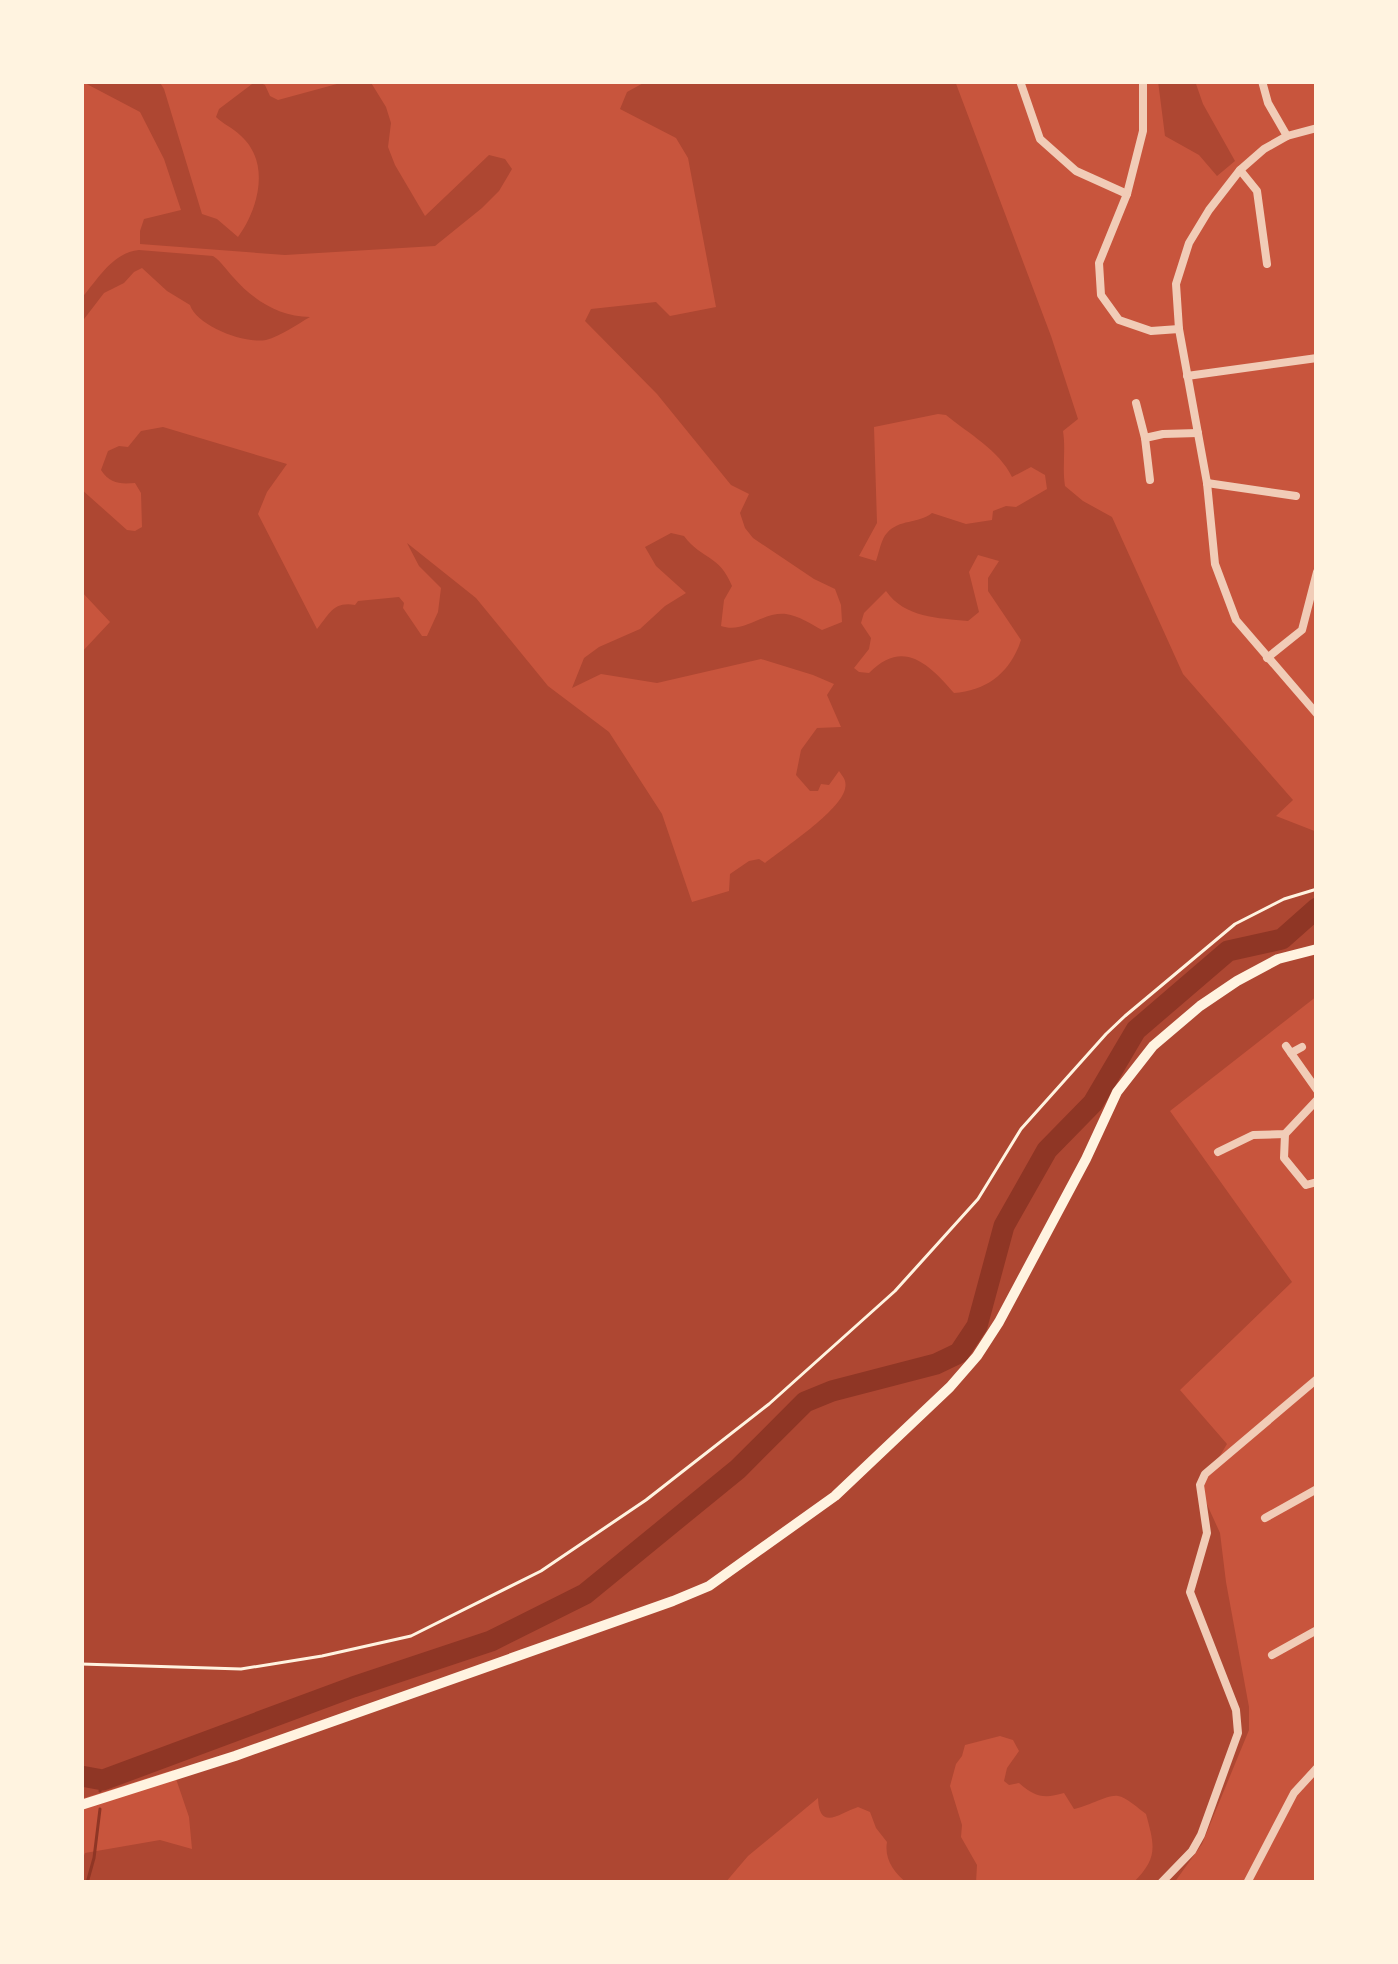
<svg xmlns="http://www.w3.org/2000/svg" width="1398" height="1964" viewBox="0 0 1398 1964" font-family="Figtree,sans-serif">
  <rect width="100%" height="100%" fill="#c8553d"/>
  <!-- green -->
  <g fill="#ae4732" fill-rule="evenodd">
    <path d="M81 81H159L164 89 202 214 217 219 238 237C259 208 271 162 240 135 233 128 223 124 216 117L219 109 256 81 265 85 270 96 278 100 348 81H370L386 107 391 123 388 147 395 165 425 216 489 155 505 159 512 169 499 191 482 208 435 246 285 255 140 244V231L144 219 181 210 164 159 140 112Z"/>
    <path d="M647 81H955L1051 336 1078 419 1063 431C1066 450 1062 467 1065 486L1083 501 1112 517 1183 674 1293 800 1276 816 1317 832V996L1170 1111 1292 1282 1180 1390 1227 1444 1200 1489 1220 1533 1226 1582 1249 1707V1730L1202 1844 1174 1883H1133C1158 1858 1155 1847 1146 1814 1139 1809 1126 1797 1118 1796 1108 1794 1087 1807 1074 1809L1064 1793C1044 1799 1035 1797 1019 1783L1009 1785 1004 1781 1007 1768 1019 1751 1013 1740 1000 1736 965 1745 962 1756 956 1764 950 1786 962 1825 961 1837 977 1865 976 1883H907C894 1873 884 1859 887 1842L876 1828 870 1812 858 1807C840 1813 819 1832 818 1798L748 1856 725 1883H81V1864L85 1853 160 1840 192 1849 189 1817 173 1770 81 1799V653L110 622 81 591V489L127 530 135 531 142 527 141 493 135 483C120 484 110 484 101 470L108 451 119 446 128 447 141 431 163 427 287 464 267 492 258 514 317 629C329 615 333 601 355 605L358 601 399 597 404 603 403 608 422 636H427L438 612 441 588 419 566 407 543 476 598 548 686 609 732 662 814 692 902 729 891 730 874 749 861 759 859 765 863C784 848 840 811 845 789 847 780 843 777 839 771L829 785 821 784 818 791H810L796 775 801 750 817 728 841 727 827 695 834 684 813 675 761 659 657 683 601 674 572 688 584 658 599 647 640 629 665 606 686 593 656 566 645 547 671 533 684 536C702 560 719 554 732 586L724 600 721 626C744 634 761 612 786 614 799 616 811 624 822 630L842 622 841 605 835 589 814 579 753 538 745 528 740 513 749 494 731 485 657 394 585 321 591 309 656 302 670 316 716 307 688 158 676 138 620 109 627 92ZM938 414 946 415C969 434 999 450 1012 477L1031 467 1045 475 1047 489 1016 507 1006 506 993 511 992 520 966 524 932 513C918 524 899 519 887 533 881 539 879 553 876 561L859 556 877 523 874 427ZM978 555 999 561 988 578V591L1021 640C1011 671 988 691 954 693 929 664 903 638 869 673L859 672 854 668 869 649 871 638 861 623 864 613 886 591C905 618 938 618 968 621L979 612 969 572Z"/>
    <path d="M1158 81H1195L1203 104 1235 161 1217 176 1199 155 1165 136Z"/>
    <path d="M139 250 213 256C222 262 226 270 233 277 253 300 279 317 310 317 296 325 281 336 266 340 244 344 197 326 190 305L167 291 142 268 134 272 124 283 104 293 81 323V299C98 279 112 253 139 250Z"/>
  </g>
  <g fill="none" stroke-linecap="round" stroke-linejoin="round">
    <!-- stream -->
    <g stroke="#8f3625" stroke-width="3">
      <path d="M100 1791 103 1780"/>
      <path d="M87 1883 94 1858 100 1809"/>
    </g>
    <!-- river -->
    <path stroke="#8f3625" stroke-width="21" d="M81 1776 103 1780 353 1687 491 1641 585 1594 738 1469 805 1402 832 1391 936 1364 959 1353 977 1326 1004 1226 1047 1150 1093 1103 1136 1030 1228 951 1282 939 1317 908"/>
    <!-- path -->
    <path stroke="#fff3e0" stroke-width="3" d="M81 1664 241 1669 322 1656 411 1636 541 1571 646 1500 769 1404 895 1291 978 1199 1021 1129 1106 1034 1125 1016 1235 924 1284 899 1317 889"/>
    <!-- minor -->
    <g stroke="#f1ccb7" stroke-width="8">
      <path d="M1020 81 1040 139 1076 171 1127 194"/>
      <path d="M1143 81V131L1127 194 1099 263 1101 295 1119 320 1151 331 1179 329"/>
      <path d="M1262 81 1268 103 1287 136"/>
      <path d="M1317 128 1287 136 1264 149 1240 170 1209 210 1189 243 1176 284 1179 329 1207 483 1215 564 1236 620 1317 714"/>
      <path d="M1240 170 1257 191 1267 264"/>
      <path d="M1187 376 1317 358"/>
      <path d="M1136 403 1145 438"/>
      <path d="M1150 480 1145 438 1163 434 1198 433"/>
      <path d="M1207 483 1296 496"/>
      <path d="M1267 658 1302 630 1317 572"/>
      <path d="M1286 1046 1317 1090"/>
      <path d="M1291 1053 1302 1047"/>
      <path d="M1285 1134 1284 1158 1306 1185 1317 1182"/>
      <path d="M1218 1152 1253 1135 1285 1134 1317 1100"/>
      <path d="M1265 1518 1317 1489"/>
      <path d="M1272 1655 1317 1630"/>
      <path d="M1161 1883 1192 1851 1201 1835 1238 1733 1236 1710 1190 1592 1207 1533 1200 1485 1205 1474 1317 1379"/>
      <path d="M1247 1883 1294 1793 1317 1768"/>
    </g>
    <!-- secondary -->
    <path stroke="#fff3e0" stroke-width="10" d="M81 1805 235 1756 673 1601 709 1586 835 1496 950 1387 977 1356 999 1322 1086 1159 1117 1092 1153 1046 1200 1006 1237 981 1278 959 1317 949"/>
  </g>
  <!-- border -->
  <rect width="1398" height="1964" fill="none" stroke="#fff3e0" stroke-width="168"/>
</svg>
